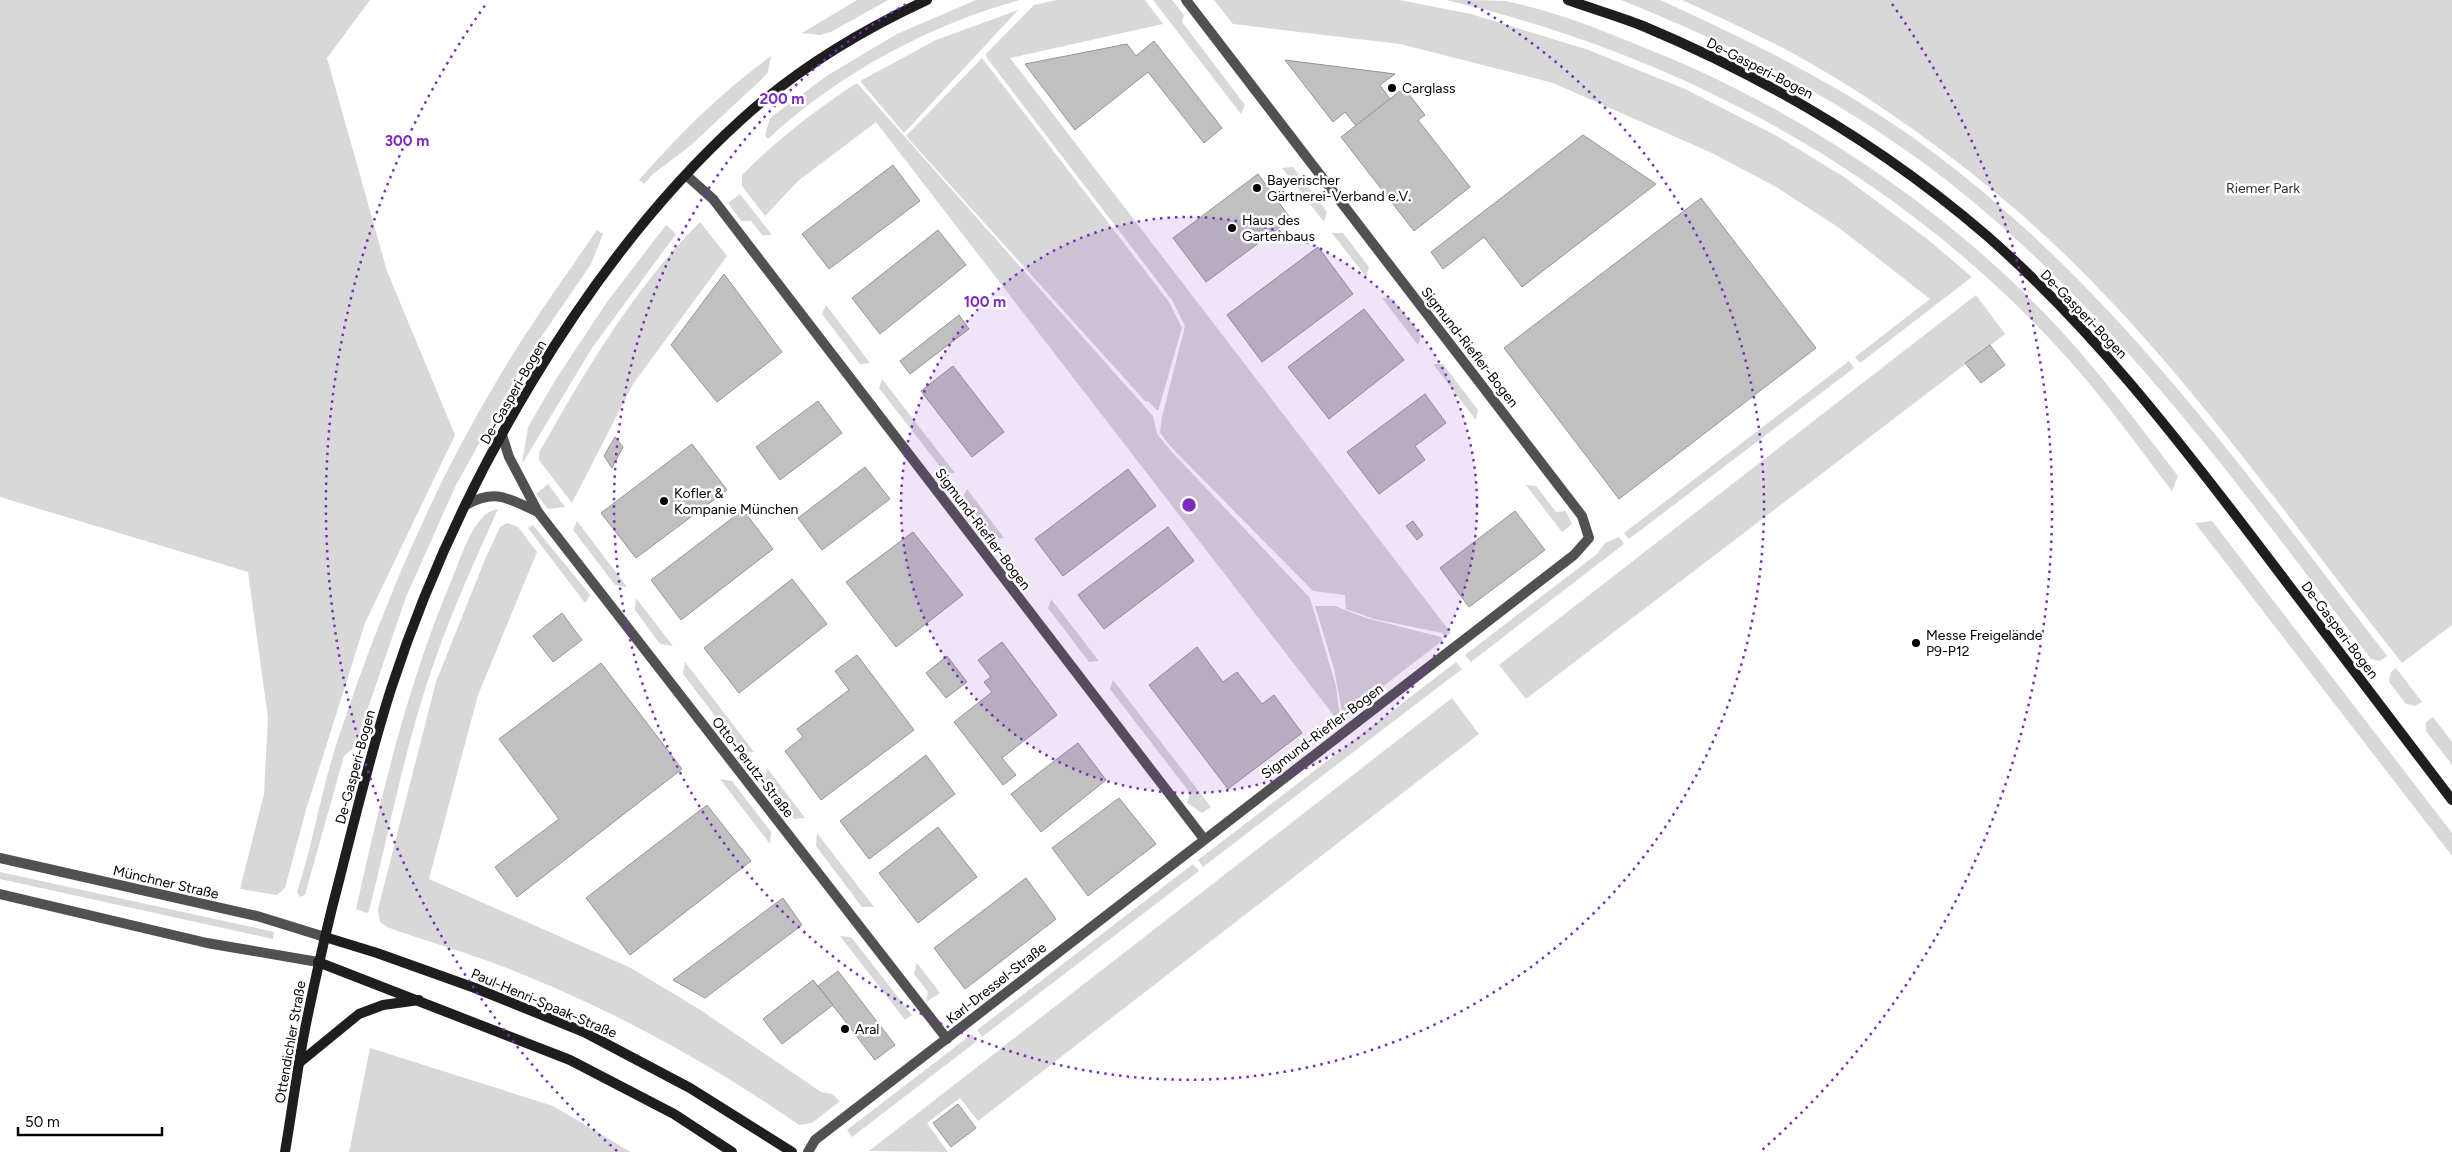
<svg xmlns="http://www.w3.org/2000/svg" width="2452" height="1152" viewBox="0 0 2452 1152" font-family="Figtree,sans-serif">
  <rect width="100%" height="100%" fill="#fff"/>
  <!-- green -->
  <g fill="#d8d8d8">
    <path d="M0 0H370L327 58 387 271 455 435 365 623 306 810 285 888 277 895 240 889 264 794 268 718 248 572 0 497Z"/>
    <path d="M857 0H888L831 32 820 35 802 33Z"/>
    <path d="M976 0H1020C929 25 838 74 768 139L765 135 770 118 828 75 897 34Z"/>
    <path d="M1057 0H1145L1163 24 1010 58 1451 633 1446 637 1442 633 1374 619 1346 609 1345 595 1313 591 1172 448 1160 433 1162 417 1185 326 1172 300 987 58 986 54 1034 5Z"/>
    <path d="M1153 0H1172L1184 15 1182 22 1245 105 1241 114Z"/>
    <path d="M1214 0H1399L1471 14 1586 49 1685 89 1775 135 1844 177 1926 238 1972 277 1860 363 1855 357 1930 299 1838 227 1776 187 1712 153 1553 83 1400 44 1233 24Z"/>
    <path d="M1446 0C1465 0 1487 0 1505 1 1556 11 1607 32 1655 52 1811 115 1969 224 2080 352 2114 392 2146 434 2178 476L2172 491C2138 447 2106 401 2069 360 1905 176 1684 56 1446 0Z"/>
    <path d="M1621 0H1660L1667 3C1760 46 1852 91 1934 153 2117 290 2249 477 2387 656L2380 661 2371 659C2236 483 2106 298 1925 164 1832 95 1729 43 1621 0Z"/>
    <path d="M1682 0H2452V625L2402 663C2279 508 2166 339 2015 209 1952 155 1883 105 1812 64 1770 40 1726 20 1682 0Z"/>
    <path d="M1018 10 904 133 860 81 936 40Z"/>
    <path d="M771 56 768 72 763 78 690 146 653 174 644 184 639 180C679 134 722 92 771 56Z"/>
    <path d="M982 58 1169 302 1182 328 1158 411 1149 402 1145 401 906 136Z"/>
    <path d="M857 83 1153 416 1157 434 1171 451 1310 598 1336 686 1340 719 1338 721 876 122 798 181 765 216 742 186V175C777 140 815 110 857 83Z"/>
    <path d="M1293 167 1327 212 1324 222 1282 168Z"/>
    <path d="M740 194 772 235H762L751 221H741L728 203Z"/>
    <path d="M700 222 727 256 633 384 572 503 539 460V453C584 373 634 288 700 222Z"/>
    <path d="M666 225 676 234 592 348 522 464 528 427 556 379 607 302Z"/>
    <path d="M597 230 603 234 591 264 526 359 456 485 406 597 355 746 344 756 306 891 305 895 300 897 297 892C313 843 321 792 337 742 378 619 428 496 495 384 526 330 562 281 597 230Z"/>
    <path d="M1332 233H1343L1369 267 1366 277Z"/>
    <path d="M1976 295 2005 334 1526 699 1499 665Z"/>
    <path d="M1382 298 1393 299 1421 335 1418 345Z"/>
    <path d="M826 305 870 363 860 364 822 314Z"/>
    <path d="M1849 361 1854 368 1629 539 1624 533Z"/>
    <path d="M1433 364H1443L1478 410 1476 420Z"/>
    <path d="M882 379 955 473H945L879 388Z"/>
    <path d="M548 484 565 507 548 509 536 494Z"/>
    <path d="M1526 485 1536 486 1556 512 1566 511 1572 524 1562 532Z"/>
    <path d="M967 489 1004 538 995 539 963 498Z"/>
    <path d="M498 509C476 558 454 606 436 657 407 737 390 828 369 911L367 913 356 909C381 797 407 685 452 579 459 562 469 531 482 518 486 513 492 510 498 509Z"/>
    <path d="M577 521 627 587 615 585 573 530Z"/>
    <path d="M2212 521 2452 833V856L2195 523Z"/>
    <path d="M507 523 518 527 537 552 478 695 429 879 629 967 699 1009 821 1092 832 1094 840 1101 812 1123 799 1125C711 1064 619 1013 519 973 476 955 431 943 387 927L380 922 378 909 436 682 486 557 500 527Z"/>
    <path d="M533 525 590 595 585 603 528 528Z"/>
    <path d="M1619 537 1624 544 1471 662 1465 655 1597 554 1605 543Z"/>
    <path d="M636 598 673 646 660 644 635 610Z"/>
    <path d="M1051 599 1099 661 1089 662 1048 608Z"/>
    <path d="M1315 606H1335L1366 618 1441 637 1442 641 1343 717 1334 669Z"/>
    <path d="M685 662 754 752 742 751 683 674Z"/>
    <path d="M1456 662 1462 669 1203 867 1198 860Z"/>
    <path d="M2396 668 2422 702 2415 706 2406 704 2389 682 2391 672Z"/>
    <path d="M1113 680 1211 807 1202 813 1187 803 1190 793 1110 689Z"/>
    <path d="M1452 698 1479 734 978 1121 960 1098 927 1123 948 1152 869 1151Z"/>
    <path d="M2433 717 2452 742V765L2426 731V722Z"/>
    <path d="M767 768 805 818 794 819 765 780Z"/>
    <path d="M720 779 732 781 771 832 770 844Z"/>
    <path d="M817 833 874 907H862L816 846Z"/>
    <path d="M1193 864 1199 871 982 1037 977 1030Z"/>
    <path d="M0 872 274 932 273 939 0 879Z"/>
    <path d="M840 936 851 937 912 1015 905 1020Z"/>
    <path d="M917 963 940 993 926 1002 928 992 914 974Z"/>
    <path d="M972 1034 977 1041 852 1137 847 1130Z"/>
    <path d="M370 1048 553 1106 631 1152H349Z"/>
  </g>
  <!-- building -->
  <g fill="#c0c0c0" stroke="#959595">
    <path d="M1154 41 1222 128 1204 143 1148 72 1075 130 1025 64 1127 44 1136 56Z"/>
    <path d="M1285 60 1395 74 1380 85 1390 99 1356 126 1345 112 1333 122Z"/>
    <path d="M1404 88 1425 115 1418 120 1470 187 1414 231 1341 137Z"/>
    <path d="M1583 135 1656 184 1522 287 1484 237 1443 269 1431 252Z"/>
    <path d="M893 165 920 201 829 269 802 234Z"/>
    <path d="M1258 174 1291 219 1206 282 1173 238Z"/>
    <path d="M1701 198 1816 348 1619 499 1504 348Z"/>
    <path d="M938 230 966 265 880 334 852 298Z"/>
    <path d="M1318 247 1353 294 1262 362 1227 315Z"/>
    <path d="M724 274 782 352 717 402 671 345Z"/>
    <path d="M1364 309 1404 360 1329 419 1288 367Z"/>
    <path d="M959 315 969 329 910 374 900 361Z"/>
    <path d="M1990 345 2005 365 1981 383 1965 363Z"/>
    <path d="M953 366 1004 432 972 457 921 391Z"/>
    <path d="M1425 394 1446 423 1415 446 1425 460 1379 494 1347 452Z"/>
    <path d="M818 401 842 433 780 480 756 447Z"/>
    <path d="M615 437 623 447 612 468 604 456Z"/>
    <path d="M692 444 727 490 636 558 601 513Z"/>
    <path d="M865 467 890 499 822 550 798 518Z"/>
    <path d="M1128 469 1156 506 1063 576 1035 539Z"/>
    <path d="M743 510 773 549 681 620 651 580Z"/>
    <path d="M1515 511 1545 550 1469 607 1440 568Z"/>
    <path d="M1413 521 1423 535 1417 540 1406 526Z"/>
    <path d="M1168 527 1194 561 1104 629 1078 595Z"/>
    <path d="M913 532 963 595 896 647 846 582Z"/>
    <path d="M792 579 827 624 739 693 704 648Z"/>
    <path d="M562 613 582 640 553 662 533 636Z"/>
    <path d="M1002 642 1057 715 1002 758 1016 775 1003 785 954 722 992 692 984 682 991 677 978 660Z"/>
    <path d="M1197 647 1223 682 1237 672 1262 704 1274 695 1302 733 1228 789 1149 685Z"/>
    <path d="M857 655 914 730 821 800 785 751 803 737 797 729 849 690 835 671Z"/>
    <path d="M947 656 967 682 946 698 926 673Z"/>
    <path d="M601 663 682 769 517 897 495 867 559 819 499 739Z"/>
    <path d="M1078 743 1106 780 1041 832 1011 794Z"/>
    <path d="M926 755 955 794 869 859 840 821Z"/>
    <path d="M1119 798 1156 844 1088 896 1052 848Z"/>
    <path d="M707 805 751 861 630 955 586 898Z"/>
    <path d="M938 827 977 877 918 923 879 873Z"/>
    <path d="M1026 878 1056 919 965 989 934 948Z"/>
    <path d="M783 898 802 925 705 998 673 980Z"/>
    <path d="M838 971 895 1045 875 1060 818 986Z"/>
    <path d="M813 980 833 1005 782 1044 763 1019Z"/>
    <path d="M958 1104 976 1128 951 1147 933 1123Z"/>
  </g>
  <g fill="none" stroke-linecap="round" stroke-linejoin="round">
    <!-- minor -->
    <g stroke="#515151" stroke-width="10">
      <path d="M686 175 713 199 1204 839"/>
      <path d="M502 435 509 457 538 512 947 1039"/>
      <path d="M466 505C496 488 509 499 538 512"/>
      <path d="M808 1152 815 1140 1574 555 1589 538 1582 516 1186 0"/>
    </g>
    <!-- tertiary -->
    <g stroke="#515151" stroke-width="10">
      <path d="M0 858 257 916 325 937"/>
      <path d="M0 894 207 943 318 962"/>
    </g>
    <!-- secondary -->
    <g stroke="#1e1e1e" stroke-width="10">
      <path d="M1568 0C1593 9 1618 16 1643 26 1767 78 1884 147 1986 235 2089 325 2173 433 2256 542 2321 628 2387 714 2452 800"/>
      <path d="M325 937 377 953 475 988 584 1032 690 1088 792 1152"/>
      <path d="M318 962 570 1060 674 1114 732 1152"/>
      <path d="M299 1063 359 1014 383 1005 419 1000"/>
      <path d="M285 1152C292 1111 297 1070 305 1029 313 989 322 949 332 908 351 835 368 761 391 689 456 488 585 261 742 119 797 69 860 31 927 0"/>
    </g>
  </g>
  <!-- distance rings -->
  <circle cx="1189" cy="505" r="288" fill="#7b2cbf" fill-opacity=".12"/>
  <g fill="none" stroke="#7b2cbf" stroke-width="2.5" stroke-dasharray="2.5 5">
    <circle cx="1189" cy="505" r="288"/>
    <path d="M1468 2A575 575 0 1 1 910 2"/>
    <path d="M617 1151A863 863 0 0 1 486 4M1892 4A863 863 0 0 1 1761 1151"/>
  </g>
  <!-- markers -->
  <g fill="#000" stroke="#fff" stroke-width="2">
    <circle cx="1392" cy="88" r="5"/>
    <circle cx="1257" cy="188" r="5"/>
    <circle cx="1232" cy="228" r="5"/>
    <circle cx="664" cy="501" r="5"/>
    <circle cx="1916" cy="643" r="5"/>
    <circle cx="845" cy="1029" r="5"/>
  </g>
  <g text-anchor="middle" stroke-width="5" stroke-linejoin="round" paint-order="stroke">
    <!-- street labels -->
    <g font-size="14" fill="#000" stroke="#fff">
      <text transform="translate(1760 68) rotate(27)" y="5">De-Gasperi-Bogen</text>
      <text transform="translate(2084 314) rotate(46)" y="5">De-Gasperi-Bogen</text>
      <text transform="translate(1470 347) rotate(52)" y="5">Sigmund-Riefler-Bogen</text>
      <text transform="translate(513 392) rotate(-60)" y="5">De-Gasperi-Bogen</text>
      <text transform="translate(983 529) rotate(53)" y="5">Sigmund-Riefler-Bogen</text>
      <text transform="translate(2340 630) rotate(53)" y="5">De-Gasperi-Bogen</text>
      <text transform="translate(1322 731) rotate(-37)" y="5">Sigmund-Riefler-Bogen</text>
      <text transform="translate(355 767) rotate(-75)" y="5">De-Gasperi-Bogen</text>
      <text transform="translate(753 767) rotate(52)" y="5">Otto-Perutz-Straße</text>
      <text transform="translate(166 882) rotate(13)" y="5">Münchner Straße</text>
      <text transform="translate(996 983) rotate(-38)" y="5">Karl-Dressel-Straße</text>
      <text transform="translate(544 1003) rotate(23)" y="5">Paul-Henri-Spaak-Straße</text>
      <text transform="translate(290 1042) rotate(-80)" y="5">Ottendichler Straße</text>
    </g>
    <!-- poi labels -->
    <g font-size="14" fill="#000" stroke="#fff" text-anchor="start">
      <text x="1402" y="93">Carglass</text>
      <text x="1267" y="185">Bayerischer<tspan x="1267" dy="16">Gärtnerei-Verband e.V.</tspan></text>
      <text x="1242" y="225">Haus des<tspan x="1242" dy="16">Gartenbaus</tspan></text>
      <text x="674" y="498">Kofler &amp;<tspan x="674" dy="16">Kompanie München</tspan></text>
      <text x="1926" y="640">Messe Freigelände<tspan x="1926" dy="16">P9-P12</tspan></text>
      <text x="855" y="1034">Aral</text>
    </g>
    <!-- park labels -->
    <g font-size="14" fill="#2f2f2f" stroke="#fff">
      <text x="2263" y="193">Riemer Park</text>
    </g>
  </g>
  <circle cx="1189" cy="505" r="8" fill="#7b2cbf" stroke="#fff" stroke-width="2.5"/>
  <g font-size="15" text-anchor="middle" font-weight="bold" fill="#7b2cbf" stroke="#fff" stroke-width="5" stroke-linejoin="round" paint-order="stroke">
    <text x="782" y="104">200 m</text>
    <text x="407" y="146">300 m</text>
    <text x="985" y="307">100 m</text>
  </g>
  <!-- scale -->
  <path d="M18 1127v8h144v-8" fill="none" stroke="#000000" stroke-width="2.5"/>
  <text x="25" y="1127" font-size="15" fill="#000000" stroke="#ffffff" stroke-width="4" paint-order="stroke">50 m</text>
</svg>
